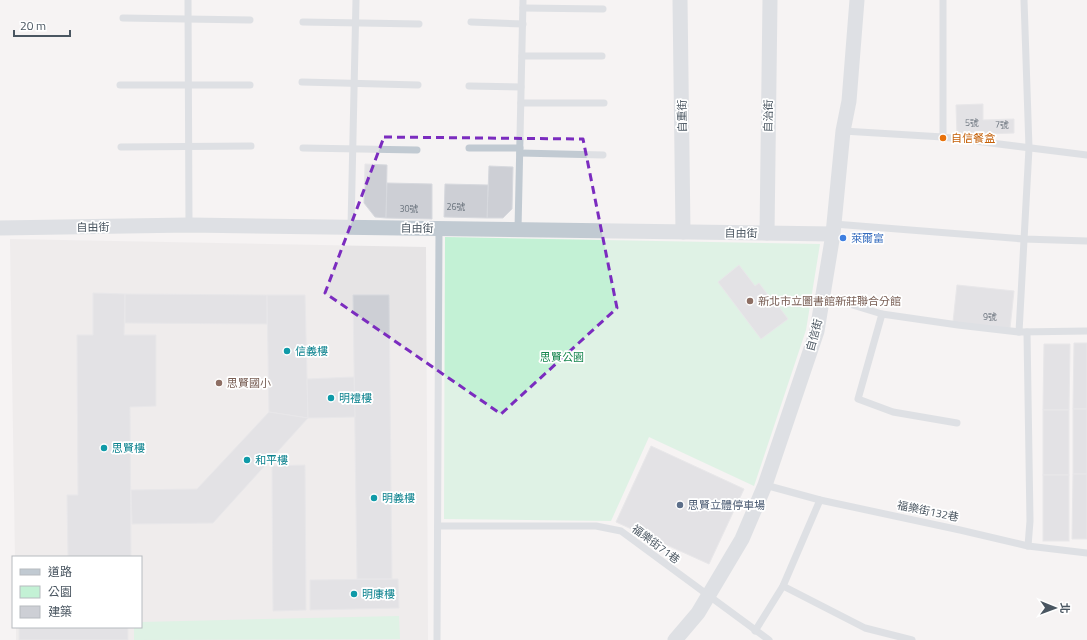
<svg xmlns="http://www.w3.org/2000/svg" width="1087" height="640" viewBox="0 0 1087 640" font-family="'Titillium Web','Noto Sans TC',sans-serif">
  <rect width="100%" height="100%" fill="#f5f3f3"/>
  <!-- education -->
  <path fill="#e6e4e5" d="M10 239 426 247 428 640H16V627H141V557H15Z"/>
  <!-- green -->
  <g fill="#c3f1d5">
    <path d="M445 237 820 244 806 330 754 486 649 437 611 521 444 519Z"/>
    <path d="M399 616 400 639 134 640V627H141V622Z"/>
  </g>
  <!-- building -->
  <g fill="#cdcfd5" stroke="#d7d9de">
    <path d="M983 104V120L1014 119V133L957 135 956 105Z"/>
    <path d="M365 164 387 165 386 218 375 217 364 203Z"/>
    <path d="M489 166 513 167 512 209 503 218H487Z"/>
    <path d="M387 183 432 184V219L386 218Z"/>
    <path d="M445 184 488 185 487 218 444 217Z"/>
    <path d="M739 265 755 286 759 283 768 295 765 298 772 307 776 303 788 319 761 339 718 282Z"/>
    <path d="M957 285 1014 291 1010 328 953 322Z"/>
    <path d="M93 293 125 294 124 335H156V406L130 407 131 557H68L67 495H78L77 335H93Z"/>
    <path d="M125 294 267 295V324L125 323Z"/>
    <path d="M267 295H305L308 418 269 412Z"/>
    <path d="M353 295H389L392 579H357Z"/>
    <path d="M1074 343H1087V409H1073Z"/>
    <path d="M1044 344H1070L1069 410H1043Z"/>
    <path d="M354 377 355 417 308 418 307 379Z"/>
    <rect x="1073" y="409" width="14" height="65"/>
    <rect x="1043" y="410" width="26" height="65"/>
    <path d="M269 412 308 418 213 523 132 524 131 490 197 489Z"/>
    <path d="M651 446 744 489 709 564 616 522Z"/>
    <path d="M305 465 306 610 273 611 272 466Z"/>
    <path d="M1073 474H1087V539H1072Z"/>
    <rect x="1043" y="475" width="26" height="66"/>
    <path d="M398 579 399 608 310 610V580Z"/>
    <rect x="19" y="627" width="109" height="13"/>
  </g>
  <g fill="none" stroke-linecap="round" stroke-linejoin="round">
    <!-- lane -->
    <g stroke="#c1cad2" stroke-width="7">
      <path d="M188 0 189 225"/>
      <path d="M523 8 603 9"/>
      <path d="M123 18 250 20"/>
      <path d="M303 22 419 24"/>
      <path d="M471 22 523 24"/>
      <path d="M522 56H602"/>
      <path d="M302 82 418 85"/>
      <path d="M120 85H250"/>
      <path d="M469 86 521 87"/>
      <path d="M521 103H604"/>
      <path d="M843 131 943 137 1087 155"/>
      <path d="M943 137V0"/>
      <path d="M121 147 251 146"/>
      <path d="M303 148 417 150"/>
      <path d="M469 148H520"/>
      <path d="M520 153 603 155"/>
      <path d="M834 224 1024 239 1087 241"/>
      <path d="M351 227 356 0"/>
      <path d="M518 229 523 0"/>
      <path d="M823 296 882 314 958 325 1019 332 1087 331"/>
      <path d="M882 314 858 399 893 412 957 423"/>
      <path d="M1019 332 1029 148 1024 0"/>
      <path d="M1027 332 1030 521 1028 546"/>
      <path d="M765 485 820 500 960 530 1028 546 1087 553"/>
      <path d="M438 526H596L621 531 769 640"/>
      <path d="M783 586 865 628 912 640"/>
      <path d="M755 631 783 586 820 500"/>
      <path d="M437 640 439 229"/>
    </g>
    <!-- street -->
    <g stroke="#c1cad2" stroke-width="15">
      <path d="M680 0 683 232"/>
      <path d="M0 228 189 225 833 234"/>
      <path d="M767 233 770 0"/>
      <path d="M675 640 698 613 742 539 765 485 817 331 833 234 843 131 849 101 857 0"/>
    </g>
  </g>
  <!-- marked area -->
  <path d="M0 0H1087V640H0ZM384 137 583 139 617 308 501 414 325 293Z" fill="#f5f3f3" fill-opacity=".55" fill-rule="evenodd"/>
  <path fill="none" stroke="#7b2cbf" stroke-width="3" stroke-dasharray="8 5" stroke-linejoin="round" d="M384 137 583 139 617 308 501 414 325 293Z"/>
  <!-- markers -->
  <circle fill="#e8710a" stroke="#fff" stroke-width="1.5" cx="943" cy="138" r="4"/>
  <circle fill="#3f7fe0" stroke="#fff" stroke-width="1.5" cx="843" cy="238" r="4"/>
  <g fill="#8d6e63" stroke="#fff" stroke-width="1.5">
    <circle cx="750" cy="301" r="4"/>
    <circle cx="219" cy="383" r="4"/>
  </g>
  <g fill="#0f9aa8" stroke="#fff" stroke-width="1.5">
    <circle cx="287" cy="351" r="4"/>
    <circle cx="331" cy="398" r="4"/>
    <circle cx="104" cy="448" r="4"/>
    <circle cx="247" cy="460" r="4"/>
    <circle cx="374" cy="498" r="4"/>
    <circle cx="354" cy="594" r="4"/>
  </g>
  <circle fill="#5c6f8a" stroke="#fff" stroke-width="1.5" cx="680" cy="505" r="4"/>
  <g text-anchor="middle" stroke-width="3.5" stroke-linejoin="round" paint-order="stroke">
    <!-- number labels -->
    <g font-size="9" fill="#6b747e">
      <text x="972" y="126">5號</text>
      <text x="1002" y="128">7號</text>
      <text x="456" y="210">26號</text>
      <text x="409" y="212">30號</text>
      <text x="990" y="320">9號</text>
    </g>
    <!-- street labels -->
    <g font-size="11" fill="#4a5661" stroke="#fff">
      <text transform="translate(682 116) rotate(-91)" y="4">自重街</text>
      <text transform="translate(768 116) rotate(-89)" y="4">自治街</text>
      <text transform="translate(93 227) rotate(-1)" y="4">自由街</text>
      <text transform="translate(417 228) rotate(1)" y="4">自由街</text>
      <text transform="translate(741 233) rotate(1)" y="4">自由街</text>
      <text transform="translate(814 335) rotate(-75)" y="4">自信街</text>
      <text transform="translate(928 511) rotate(12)" y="4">福樂街132巷</text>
      <text transform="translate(656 544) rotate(37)" y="4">福樂街71巷</text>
    </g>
    <!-- food labels -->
    <g font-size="11" fill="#c56008" stroke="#fff" text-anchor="start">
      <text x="951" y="142">自信餐盒</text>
    </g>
    <!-- shop labels -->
    <g font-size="11" fill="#366cbe" stroke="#fff" text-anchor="start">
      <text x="851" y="242">萊爾富</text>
    </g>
    <!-- education labels -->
    <g font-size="11" fill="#785e54" stroke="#fff" text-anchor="start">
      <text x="758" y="305">新北市立圖書館新莊聯合分館</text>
      <text x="227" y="387">思賢國小</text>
    </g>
    <!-- culture labels -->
    <g font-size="11" fill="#0d838f" stroke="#fff" text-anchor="start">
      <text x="295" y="355">信義樓</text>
      <text x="339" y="402">明禮樓</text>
      <text x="112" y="452">思賢樓</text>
      <text x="255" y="464">和平樓</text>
      <text x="382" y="502">明義樓</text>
      <text x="362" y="598">明康樓</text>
    </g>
    <!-- park labels -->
    <g font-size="11" fill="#17864f" stroke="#fff">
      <text x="562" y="361">思賢公園</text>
    </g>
    <!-- service labels -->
    <g font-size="11" fill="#4e5e75" stroke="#fff" text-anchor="start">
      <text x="688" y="509">思賢立體停車場</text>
    </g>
  </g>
  <!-- legend -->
  <rect x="12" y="556" width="130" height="72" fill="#ffffff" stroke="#b7bbc0"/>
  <rect x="20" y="569" width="20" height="6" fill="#c1cad2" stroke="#b7bbc0"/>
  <text x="48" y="576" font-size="12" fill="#4a5661">道路</text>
  <rect x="20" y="586" width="20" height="12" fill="#c3f1d5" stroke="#b7bbc0"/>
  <text x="48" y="596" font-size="12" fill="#4a5661">公園</text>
  <rect x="20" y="606" width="20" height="12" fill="#cdcfd5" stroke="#b7bbc0"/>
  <text x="48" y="616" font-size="12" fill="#4a5661">建築</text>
  <!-- north arrow -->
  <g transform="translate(1055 608) rotate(91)" stroke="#ffffff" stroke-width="3" paint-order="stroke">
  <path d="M0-3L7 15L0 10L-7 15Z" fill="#4a5661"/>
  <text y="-6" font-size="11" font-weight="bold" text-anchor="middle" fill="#4a5661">北</text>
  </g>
  <!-- scale -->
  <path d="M14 30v6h56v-6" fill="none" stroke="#4a5661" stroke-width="2"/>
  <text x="20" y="30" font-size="12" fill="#4a5661" stroke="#ffffff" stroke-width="3" paint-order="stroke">20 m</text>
</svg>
